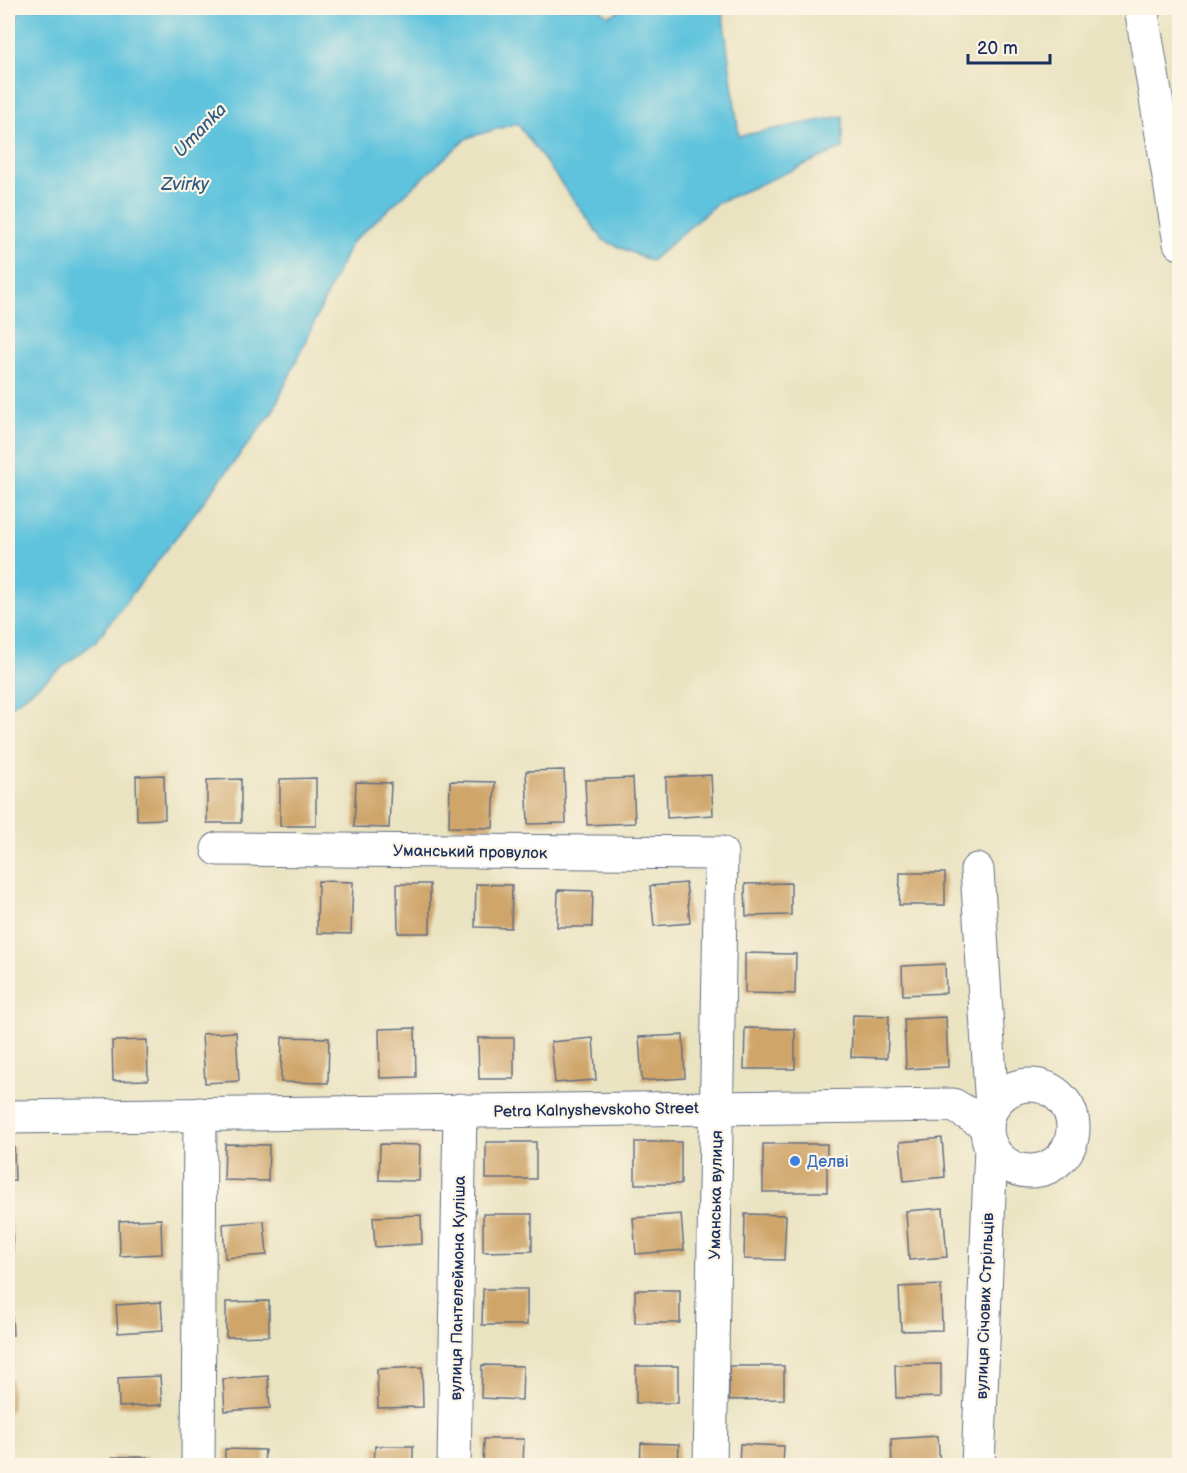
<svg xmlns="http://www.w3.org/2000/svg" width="1187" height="1473" viewBox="0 0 1187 1473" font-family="'Balsamiq Sans',sans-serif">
  <rect width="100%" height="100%" fill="#fcf5e5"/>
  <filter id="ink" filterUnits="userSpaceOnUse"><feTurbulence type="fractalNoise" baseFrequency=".0167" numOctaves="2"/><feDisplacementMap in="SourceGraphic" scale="12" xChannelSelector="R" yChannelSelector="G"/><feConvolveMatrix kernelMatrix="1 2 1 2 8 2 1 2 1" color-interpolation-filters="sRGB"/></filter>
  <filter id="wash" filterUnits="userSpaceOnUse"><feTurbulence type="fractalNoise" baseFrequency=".008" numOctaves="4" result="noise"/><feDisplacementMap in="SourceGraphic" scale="24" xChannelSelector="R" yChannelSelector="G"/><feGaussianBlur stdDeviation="1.35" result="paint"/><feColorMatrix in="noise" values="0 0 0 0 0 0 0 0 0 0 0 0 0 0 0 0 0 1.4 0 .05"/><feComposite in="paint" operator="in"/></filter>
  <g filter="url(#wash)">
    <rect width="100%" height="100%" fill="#eae3c1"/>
    <!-- water -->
    <path fill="#5fc3dd" stroke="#3d799e" stroke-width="1.5" d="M23 8H598L609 16 626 8H722L739 136 843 116V148L717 203 651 261 603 240 517 123 467 138 351 243 272 413 95 642 8 709V30Z"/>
    <g id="blocks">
      <!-- building -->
      <g fill="#cfa56b">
        <path d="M564 770 566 823 528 824 526 771Z"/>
        <path d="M164 775 165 819 137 820 136 776Z"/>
        <path d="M711 775 713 815 667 818 666 777Z"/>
        <path d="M316 778V826H280V779Z"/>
        <path d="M633 778 635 823 587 825 585 780Z"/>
        <path d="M241 779V823H207V780Z"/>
        <path d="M450 781 495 782 493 828 449 827Z"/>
        <path d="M356 782 391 783 389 828 354 827Z"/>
        <path d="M900 873H945V905H899Z"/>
        <path d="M318 881 353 882 351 934 317 933Z"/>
        <path d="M686 883 690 923 654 926 650 886Z"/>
        <path d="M791 883V915L746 916 745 884Z"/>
        <path d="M397 884H430V933H398Z"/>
        <path d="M476 884 512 885 511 928 475 927Z"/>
        <path d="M558 890 593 891 592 927H557Z"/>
        <path d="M745 953 796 954 795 994 745 993Z"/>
        <path d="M945 964 946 993 903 995 902 966Z"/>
        <path d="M853 1015 889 1016 887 1058 851 1057Z"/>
        <path d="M946 1017 948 1067 906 1069 904 1019Z"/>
        <path d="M415 1028 416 1077 380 1078 379 1029Z"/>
        <path d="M745 1028 795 1029V1069H744Z"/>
        <path d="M236 1032 239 1081 205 1083 202 1034Z"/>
        <path d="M683 1035 685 1078 642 1081 639 1037Z"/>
        <path d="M282 1037 329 1038 328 1083 281 1082Z"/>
        <path d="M478 1038H514V1079H479Z"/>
        <path d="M593 1038 596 1080 555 1083 551 1042Z"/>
        <path d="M147 1040 148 1080 113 1081 112 1041Z"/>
        <path d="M942 1138 945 1177 904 1181 900 1142Z"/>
        <rect x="486" y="1142" width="50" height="37"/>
        <rect x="635" y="1142" width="46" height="42"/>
        <path d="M225 1144 269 1145 268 1181 224 1180Z"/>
        <path d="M380 1144 420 1145 419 1181 379 1180Z"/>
        <rect x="763" y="1144" width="64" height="48"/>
        <path d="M8 1147H14L15 1180 8 1181Z"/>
        <path d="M943 1208 947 1257 909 1260 906 1211Z"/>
        <path d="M483 1214H532V1251L483 1252Z"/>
        <path d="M681 1214 684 1250 636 1254 633 1218Z"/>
        <path d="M745 1214 786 1215 784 1260 744 1259Z"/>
        <path d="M421 1215 422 1244 375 1247 373 1217Z"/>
        <path d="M161 1219 162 1254 120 1256 119 1221Z"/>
        <path d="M264 1221 267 1255 225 1258 223 1224Z"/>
        <path d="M12 1222 13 1257H8V1223Z"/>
        <path d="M941 1285 942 1330 901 1331 899 1287Z"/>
        <path d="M483 1289H527V1325H482Z"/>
        <rect x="635" y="1290" width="45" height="33"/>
        <path d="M8 1298H11L13 1335H8Z"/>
        <path d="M269 1301V1336L226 1337V1302Z"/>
        <path d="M161 1302 163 1330 118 1333 116 1305Z"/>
        <path d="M941 1364V1397L896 1398 895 1365Z"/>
        <path d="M482 1365 523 1366 522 1400 481 1398Z"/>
        <rect x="636" y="1366" width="42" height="37"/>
        <path d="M729 1366H784V1399L729 1400Z"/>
        <path d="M422 1367 423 1407 378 1408 377 1369Z"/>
        <path d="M160 1376 162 1405 119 1407 118 1378Z"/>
        <path d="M268 1376 270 1408 225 1411 223 1379Z"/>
        <rect x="8" y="1379" width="4" height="32"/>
        <path d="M938 1436 940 1466H892L891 1439Z"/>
        <path d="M484 1439H524L523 1466H483Z"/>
        <path d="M641 1443 679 1444 678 1466H640Z"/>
        <path d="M740 1444 784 1446 783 1466H739Z"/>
        <path d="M375 1446H413V1466H374Z"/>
        <path d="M225 1449 265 1450 264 1466H225Z"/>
        <rect x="113" y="1457" width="34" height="9"/>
      </g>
    </g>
  </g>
  <g filter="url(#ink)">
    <use href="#blocks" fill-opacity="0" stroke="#636e81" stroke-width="1.5"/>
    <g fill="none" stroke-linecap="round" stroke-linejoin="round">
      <!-- minor casing -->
      <g stroke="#636e81" stroke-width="35">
        <g id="minor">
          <path d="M218 849 721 853 710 1466"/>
          <path d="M977 870 992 1108"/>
          <circle cx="1030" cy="1128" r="43"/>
          <path d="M8 1117 953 1105 987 1125"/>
          <path d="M198 1466 200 1114"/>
          <path d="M454 1466 460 1110"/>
          <path d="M978 1466 991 1146"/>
        </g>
      </g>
      <!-- highway casing -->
      <g stroke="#636e81" stroke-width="35">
        <path id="highway" d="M1141 8 1180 243"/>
      </g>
      <!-- minor -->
      <use href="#minor" stroke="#fff" stroke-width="33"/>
      <!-- highway -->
      <use href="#highway" stroke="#fff" stroke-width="33"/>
    </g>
  </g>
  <!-- markers -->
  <circle fill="#3f7fe0" stroke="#fcf5e5" stroke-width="2" cx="795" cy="1161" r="6"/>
  <g text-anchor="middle" stroke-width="4.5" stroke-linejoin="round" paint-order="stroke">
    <!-- street labels -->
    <g font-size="16" fill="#1b2f5e" stroke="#fcf5e5">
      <text transform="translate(470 851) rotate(1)" y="6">Уманський провулок</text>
      <text transform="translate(596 1109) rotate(-1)" y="6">Petra Kalnyshevskoho Street</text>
      <text transform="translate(715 1195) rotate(-89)" y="6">Уманська вулиця</text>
      <text transform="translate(457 1288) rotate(-89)" y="6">вулиця Пантелеймона Куліша</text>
      <text transform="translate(984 1306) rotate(-88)" y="6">вулиця Січових Стрільців</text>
    </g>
    <!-- shop labels -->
    <g font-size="16" fill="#366cbe" stroke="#fcf5e5" text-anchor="start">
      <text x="807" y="1167">Делві</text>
    </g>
    <!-- water labels -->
    <g font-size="18" font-style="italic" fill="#2f5b84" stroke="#fcf5e5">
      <text transform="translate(200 130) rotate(-46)" y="6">Umanka</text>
      <text x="185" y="190">Zvirky</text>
    </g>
  </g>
  <!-- margin -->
  <rect width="1187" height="1473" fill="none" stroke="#fcf5e5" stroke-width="30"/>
  <!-- scale -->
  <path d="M968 54v9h82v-9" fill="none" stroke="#1b2f5e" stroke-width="3"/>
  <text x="977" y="54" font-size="18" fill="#1b2f5e" stroke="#fcf5e5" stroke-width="4.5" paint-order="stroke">20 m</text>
</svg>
